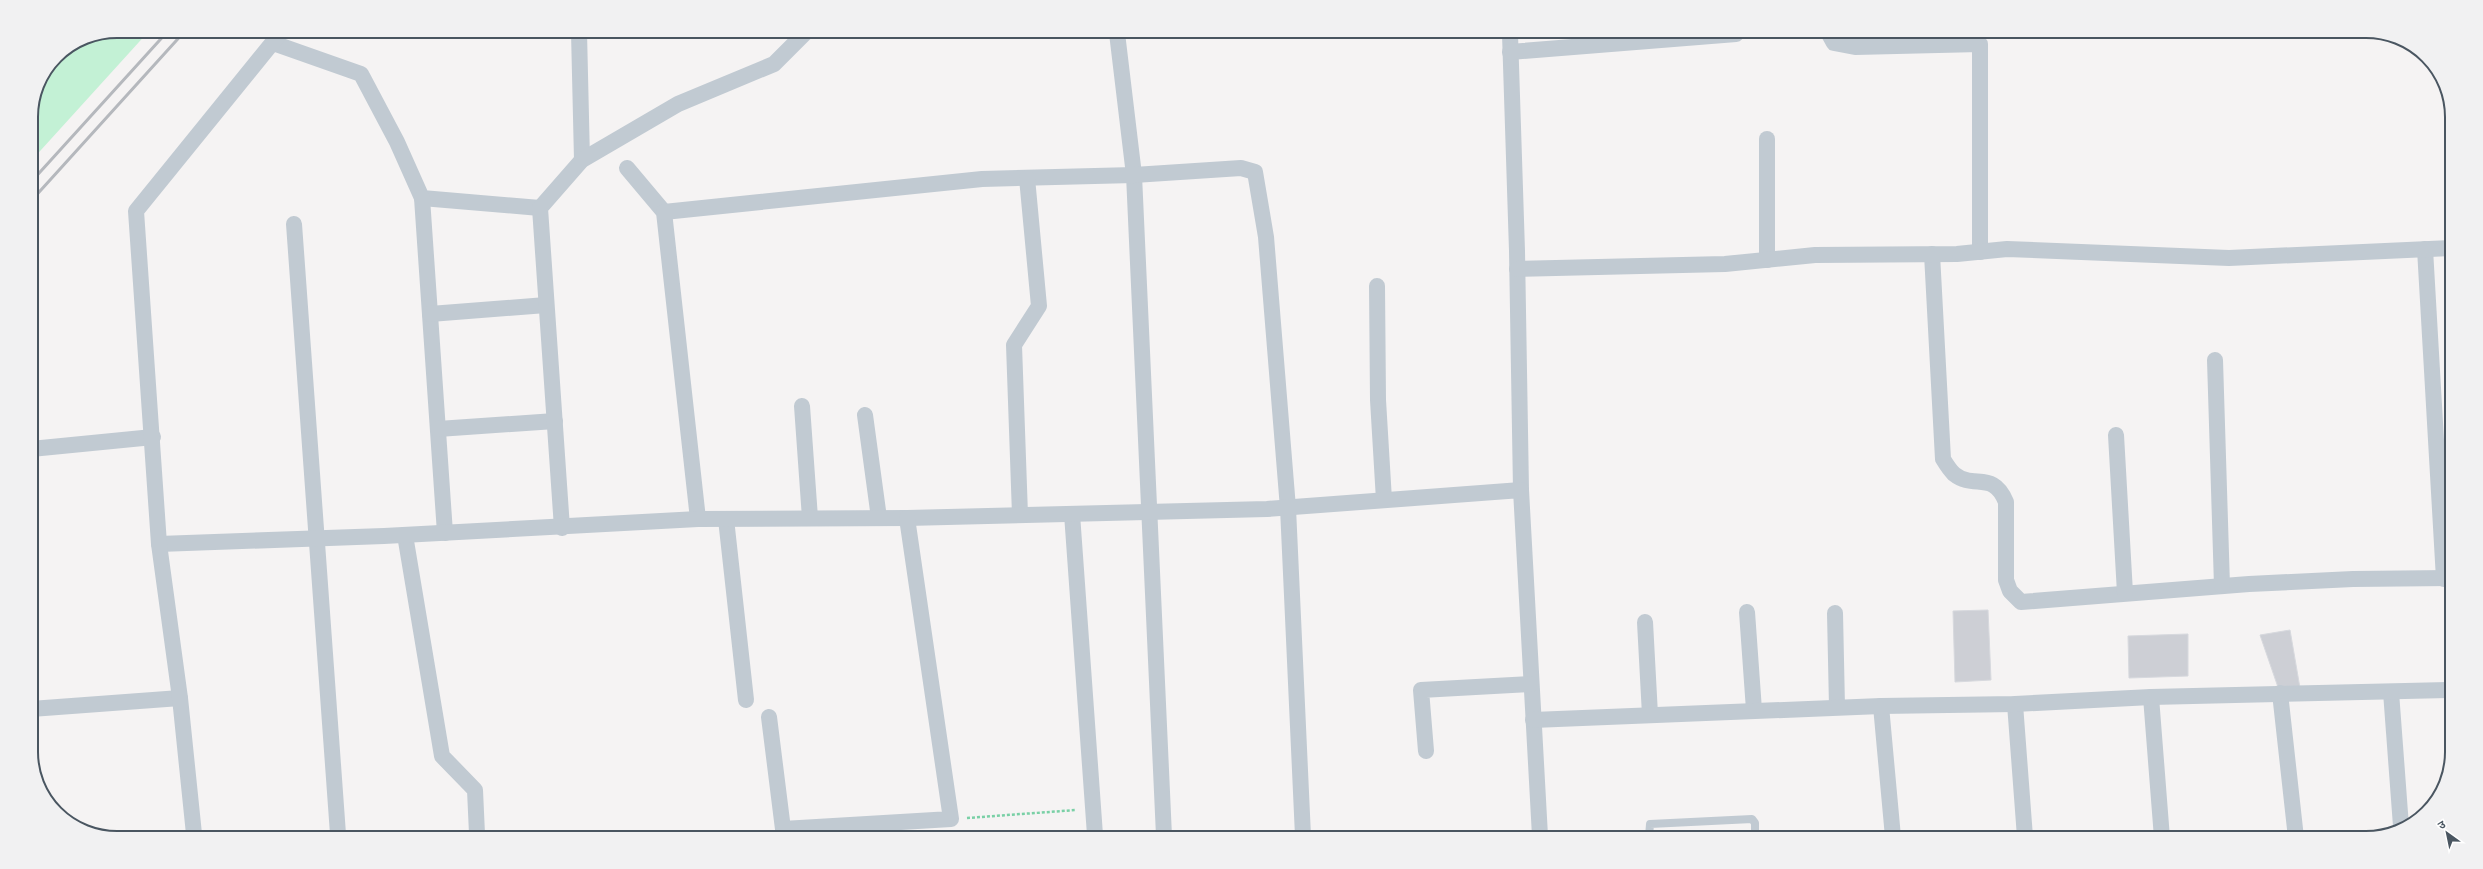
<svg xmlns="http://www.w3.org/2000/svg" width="2483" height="869" viewBox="0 0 2483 869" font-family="Lato,'Noto Sans Devanagari',sans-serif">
  <rect width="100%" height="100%" fill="#f5f3f3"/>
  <!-- green -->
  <path fill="#c3f1d5" d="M117 31H149L31 161C31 111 30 62 84 38 94 33 107 33 117 31Z"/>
  <!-- building -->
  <g fill="#cdcfd5" stroke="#d7d9de">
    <path d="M1988 610 1991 680 1955 682 1953 611Z"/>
    <path d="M2290 630 2300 688 2280 693 2260 635Z"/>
    <path d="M2188 634V676L2129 678 2128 636Z"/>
  </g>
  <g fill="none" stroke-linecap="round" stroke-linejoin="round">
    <!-- path -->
    <path stroke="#7ad0a6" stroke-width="2.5" stroke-dasharray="3 2" stroke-linecap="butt" d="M967 818 1076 810"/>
    <!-- lane -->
    <path stroke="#c1cad2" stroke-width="8" d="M1649 837 1650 824 1752 819 1755 823V837"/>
    <!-- street -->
    <g stroke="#c1cad2" stroke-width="16">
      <path d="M579 32 582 160"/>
      <path d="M1117 33 1134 175 1164 836"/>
      <path d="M1510 34 1517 251 1521 490"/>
      <path d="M1829 34 1834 43 1855 47 1980 44V252"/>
      <path d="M273 43 361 74 397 142 422 198 540 208"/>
      <path d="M1510 52 1736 34"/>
      <path d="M627 168 664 212 698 519"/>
      <path d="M422 198 445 533"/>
      <path d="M664 212 982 179 1134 175 1241 168 1255 172 1266 237 1288 508 1303 836"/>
      <path d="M294 224 338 834"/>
      <path d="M2425 249 2444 579"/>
      <path d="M1932 254 1943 459C1946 464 1950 470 1954 474 1974 490 1993 470 2006 502V580L2010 591 2021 602 2249 584 2353 579 2449 578"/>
      <path d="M1767 260V139"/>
      <path d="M1517 269 1725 264 1815 255 1957 254 2007 249 2229 258 2451 248"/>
      <path d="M1377 286 1378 400 1384 500"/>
      <path d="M430 314 546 305"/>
      <path d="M2215 360 2222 586"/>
      <path d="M802 406 810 518"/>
      <path d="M865 415 879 518"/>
      <path d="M438 429 555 421"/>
      <path d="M2116 435 2125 593"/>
      <path d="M31 449 153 437"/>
      <path d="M1072 514 1095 835"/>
      <path d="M1020 515 1014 345 1039 306 1027 178"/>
      <path d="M726 519 746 700"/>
      <path d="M562 528 540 208 582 160 678 104 774 64 806 32"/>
      <path d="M405 535 442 756 475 790 477 834"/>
      <path d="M159 544 384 536 698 519 907 518 1267 509 1521 490 1540 836"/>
      <path d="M1747 612 1754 710"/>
      <path d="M1835 613 1837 707"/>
      <path d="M1645 622 1650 715"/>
      <path d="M2391 692 2401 826"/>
      <path d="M2280 693 2296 838"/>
      <path d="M2151 697 2162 838"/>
      <path d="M2015 704 2025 837"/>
      <path d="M1881 706 1893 837"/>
      <path d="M31 709 180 698"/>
      <path d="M769 717 783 829 951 819 907 518"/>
      <path d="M1533 720 1881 706 2015 704 2151 697 2448 690"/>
      <path d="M1426 751 1421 690 1531 684"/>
      <path d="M194 834 180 698 159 544 136 211 282 31"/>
    </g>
    <!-- rail -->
    <g stroke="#b5b8bd" stroke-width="3">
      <path d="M31 182 168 31"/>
      <path d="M31 201 185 31"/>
    </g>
  </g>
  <!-- crop -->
  <path d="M0 0H2483V869H0ZM117 38H2366A79 79 0 0 1 2445 117V752A79 79 0 0 1 2366 831H117A79 79 0 0 1 38 752V117A79 79 0 0 1 117 38Z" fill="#f1f1f2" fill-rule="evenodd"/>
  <path fill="none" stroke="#4a5661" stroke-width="2" d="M117 38H2366A79 79 0 0 1 2445 117V752A79 79 0 0 1 2366 831H117A79 79 0 0 1 38 752V117A79 79 0 0 1 117 38Z"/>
  <!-- north arrow -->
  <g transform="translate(2447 833) rotate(327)" stroke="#ffffff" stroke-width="3" paint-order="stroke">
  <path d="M0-3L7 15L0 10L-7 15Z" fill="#4a5661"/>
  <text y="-6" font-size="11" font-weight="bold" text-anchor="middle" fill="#4a5661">उ</text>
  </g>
</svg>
